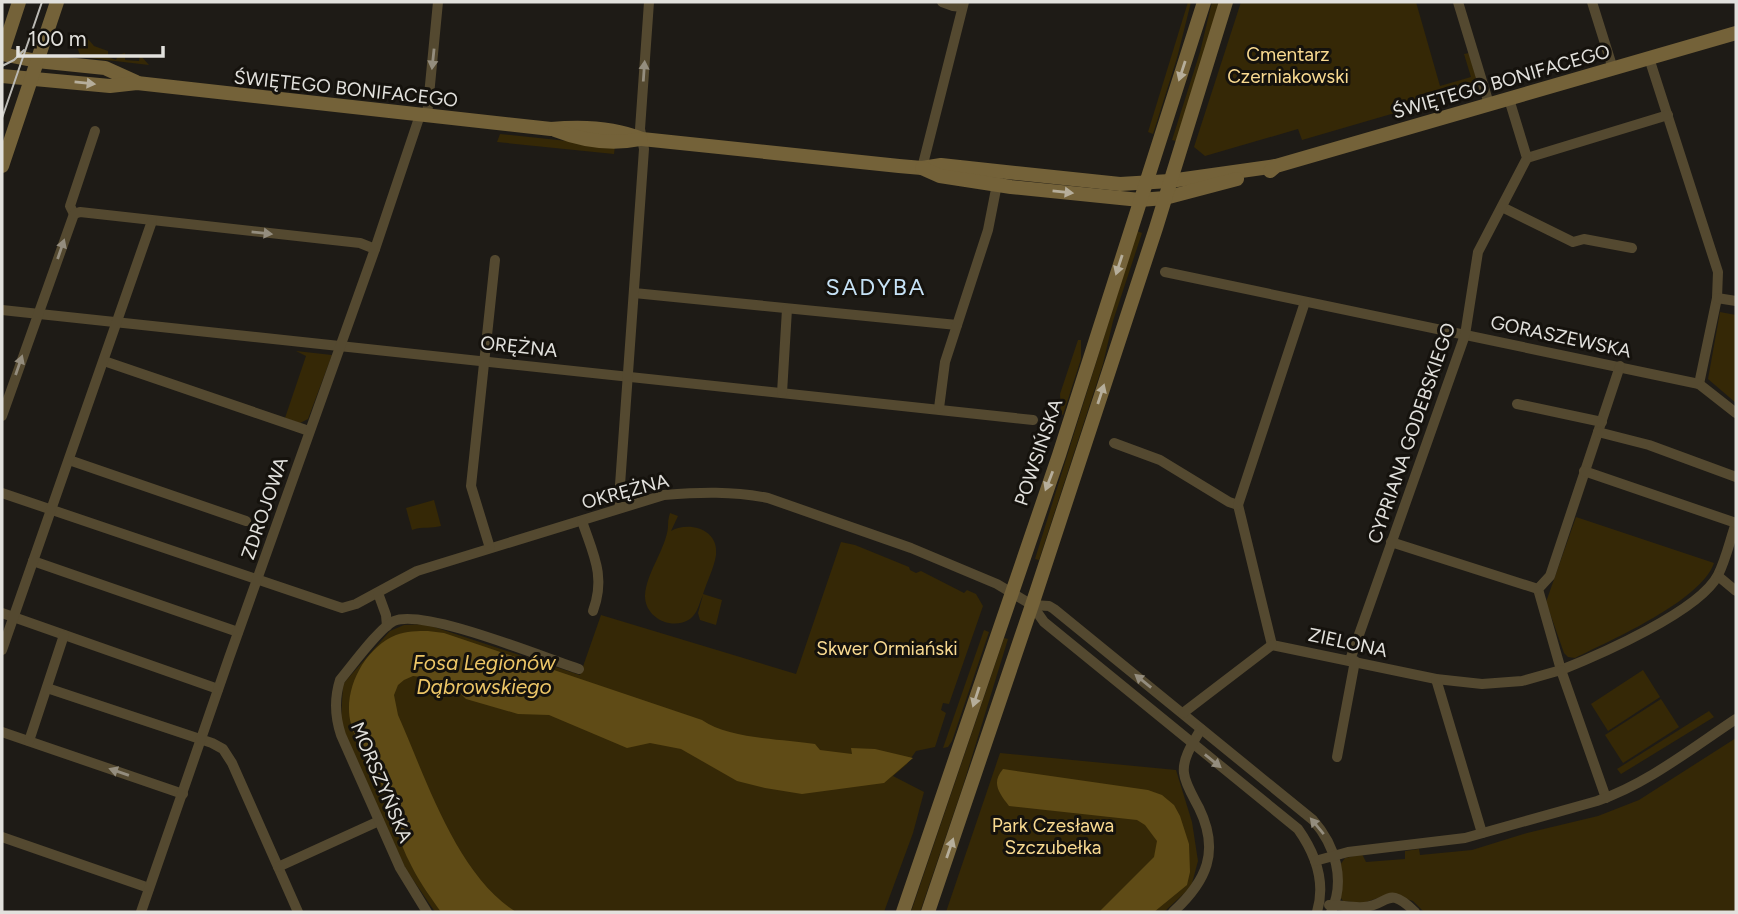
<svg xmlns="http://www.w3.org/2000/svg" width="1738" height="914" viewBox="0 0 1738 914" font-family="Figtree,sans-serif">
  <rect width="100%" height="100%" fill="#1e1b16"/>
  <!-- green -->
  <g fill="#352806">
    <path d="M1188 2H1191L1177 58 1153 134 1148 132Z"/>
    <path d="M1212 2H1221L1176 141 1172 140 1200 52Z"/>
    <path d="M1241 2H1416L1440 86 1471 77 1464 54 1469 53 1477 81 1460 94 1302 140 1298 129 1205 156 1194 147Z"/>
    <path d="M88 39 94 46 108 51V57L116 60 118 55 125 53V60L139 61 140 55 149 65 81 57 76 45Z"/>
    <path d="M500 134 615 146 614 154 497 142Z"/>
    <path d="M1137 231 1142 233 1113 321 1103 364 1039 560 1035 559Z"/>
    <path d="M1720 312 1736 315V403L1708 379Z"/>
    <path d="M1078 340H1081V359L1063 415 1061 414 1060 394Z"/>
    <path d="M296 351 332 355 308 419 300 423 285 418 306 356Z"/>
    <path d="M434 500 441 526C431 529 423 526 412 530L406 508Z"/>
    <path d="M670 513 678 516 671 531C689 521 719 529 716 555 714 568 707 581 703 594L722 600 716 625 700 620 698 613 703 595C699 603 698 613 690 619 672 631 645 618 645 596 646 573 666 549 668 527 668 523 668 519 670 513Z"/>
    <path d="M1576 517 1714 563C1701 601 1611 640 1575 658L1568 657 1564 653 1546 602Z"/>
    <path d="M841 542 855 545 909 567 910 570 916 573 921 571 964 593 967 590 976 594 983 606 949 704 943 703 941 710 946 713 935 747 916 751 907 764 893 776 924 792 913 833 884 912H435L405 868 346 738 341 720 343 684 390 631 404 625 425 624 580 675 601 615 796 674Z"/>
    <path d="M984 630 989 632 952 741 948 747 943 748Z"/>
    <path d="M1004 638 1008 639 962 789 920 912H911Z"/>
    <path d="M1643 670 1660 697 1608 731 1591 704Z"/>
    <path d="M1661 699 1679 727 1623 763 1605 735Z"/>
    <path d="M1709 711 1714 717 1621 774 1617 769Z"/>
    <path d="M1736 738V912H1424L1413 901 1390 894 1363 903 1343 901 1341 898 1340 865 1345 858 1362 854 1366 862 1405 859V851L1419 849 1420 855 1472 850 1527 833 1598 816 1639 800Z"/>
    <path d="M1000 753 1176 770 1192 822 1198 861 1191 887 1164 912H946Z"/>
  </g>
  <!-- water -->
  <g fill="#5f4b16">
    <path d="M428 631 444 633 702 720C729 739 782 739 815 744L820 750 852 754 851 748 875 749 913 758 884 783 802 794 765 788 737 781 681 749 650 743 627 748 549 715 518 714 466 699 459 692 422 677 413 676 404 680 398 685 394 695 398 715C426 778 456 874 516 912H441C431 898 420 883 412 867 396 838 389 801 376 771 369 755 355 742 351 724 342 691 364 648 396 635 406 631 418 631 428 631Z"/>
    <path d="M1003 769 1148 790 1162 795 1174 805 1180 816 1189 844 1190 872 1187 885 1154 912H1099L1154 857 1157 841 1145 825 1137 820 1009 806C999 793 991 783 1003 769Z"/>
  </g>
  <g fill="none" stroke-linecap="round" stroke-linejoin="round">
    <!-- street -->
    <g stroke="#544930" stroke-width="10">
      <path d="M942 2 953 6 962 7"/>
      <path d="M1458 2 1489 104"/>
      <path d="M1592 2 1613 69"/>
      <path d="M1649 58 1718 272 1717 298 1699 384"/>
      <path d="M427 116 438 2"/>
      <path d="M1527 158 1668 115"/>
      <path d="M922 168 964 2"/>
      <path d="M1502 207 1573 242 1584 239 1632 248"/>
      <path d="M74 214 70 206 95 131"/>
      <path d="M1165 272 1699 384 1736 413"/>
      <path d="M634 293 957 325"/>
      <path d="M1717 298 1736 301"/>
      <path d="M2 310 1033 420"/>
      <path d="M104 361 309 431"/>
      <path d="M1620 366 1550 576 1538 589 1561 670C1599 655 1700 611 1718 575 1726 559 1730 540 1736 523"/>
      <path d="M782 393 787 309"/>
      <path d="M1517 404 1602 422"/>
      <path d="M939 408 945 362 988 230 998 179"/>
      <path d="M2 416 74 214 80 212 360 243 375 249"/>
      <path d="M1598 432 1649 445 1736 477"/>
      <path d="M1114 443 1160 460 1229 502 1238 505"/>
      <path d="M69 460 246 521"/>
      <path d="M1584 471 1736 523"/>
      <path d="M2 493 342 608 356 604 417 571 664 495C700 492 732 491 768 498L911 548 997 584 1032 605 1044 622 1298 829C1315 853 1326 882 1317 912"/>
      <path d="M1238 505 1272 645 1436 679 1482 684 1522 681 1561 670 1606 798"/>
      <path d="M1238 505 1305 302"/>
      <path d="M620 508 619 499 644 149 640 129 649 2"/>
      <path d="M582 521C593 554 606 576 593 611"/>
      <path d="M1391 542 1538 589"/>
      <path d="M490 548 471 486 495 260"/>
      <path d="M33 561 238 632"/>
      <path d="M1718 576 1736 591"/>
      <path d="M378 593 386 615 387 626"/>
      <path d="M1032 605 1049 606 1054 609 1313 820C1335 845 1346 880 1331 912"/>
      <path d="M2 613 218 689"/>
      <path d="M2 650 152 221"/>
      <path d="M1350 660 1465 335 1478 252 1527 158 1509 99"/>
      <path d="M1436 679 1482 833"/>
      <path d="M47 688 212 743 223 749 232 763 298 912"/>
      <path d="M1183 713 1272 645"/>
      <path d="M2 732 183 794"/>
      <path d="M29 741 64 635"/>
      <path d="M1337 757 1355 661"/>
      <path d="M2 837 149 888"/>
      <path d="M1315 861 1348 852 1465 838 1597 801C1647 784 1692 748 1736 719"/>
      <path d="M278 867 379 821"/>
      <path d="M1329 905C1340 905 1353 908 1364 907 1389 905 1387 884 1415 912"/>
      <path d="M141 912 229 658 375 249 420 115"/>
      <path d="M427 912 400 868 341 735C335 717 334 699 340 680 351 667 380 627 394 621 424 608 544 658 579 669"/>
      <path d="M1173 912C1207 881 1220 851 1199 808 1194 798 1185 784 1184 773 1182 758 1194 741 1201 729"/>
    </g>
    <!-- secondary -->
    <g stroke="#746239" stroke-width="14">
      <path d="M2 54 37 61 105 68 136 82"/>
      <path d="M2 54 19 2"/>
      <path d="M2 76 110 86 137 83 551 129C582 126 613 127 642 139L899 166 922 168 941 165 1120 184 1170 181 1276 166"/>
      <path d="M555 130C583 141 611 145 641 139"/>
      <path d="M2 166 57 2"/>
      <path d="M922 168 940 176 1011 187 1140 200 1165 198 1237 179"/>
      <path d="M1270 171 1276 166 1736 33"/>
      <path d="M903 912 1059 455 1204 2"/>
      <path d="M928 912 1032 605 1156 228 1226 2"/>
    </g>
    <!-- tram -->
    <g stroke="#bbbab5" stroke-width="2">
      <path d="M2 66 14 60 24 50"/>
      <path d="M2 118 42 2"/>
    </g>
  </g>
  <!-- one-way arrows -->
  <defs><path id="oneway-solid" d="M-6-.8H1V-3.2L6.5 0L1 3.2V.8H-6Z" transform="scale(1.75)"/></defs>
  <g fill="#948d7e">
    <use href="#oneway-solid" transform="translate(433 59) rotate(96)"/>
    <use href="#oneway-solid" transform="translate(644 71) rotate(-86)"/>
    <use href="#oneway-solid" transform="translate(262 233) rotate(6)"/>
    <use href="#oneway-solid" transform="translate(61 249) rotate(-71)"/>
    <use href="#oneway-solid" transform="translate(19 365) rotate(-71)"/>
    <use href="#oneway-solid" transform="translate(1143 681) rotate(-141)"/>
    <use href="#oneway-solid" transform="translate(1213 761) rotate(39)"/>
    <use href="#oneway-solid" transform="translate(119 772) rotate(-161)"/>
    <use href="#oneway-solid" transform="translate(1317 826) rotate(-130)"/>
  </g>
  <g fill="#b6ae9b">
    <use href="#oneway-solid" transform="translate(1182 71) rotate(108)"/>
    <use href="#oneway-solid" transform="translate(85 83) rotate(6)"/>
    <use href="#oneway-solid" transform="translate(1063 192) rotate(6)"/>
    <use href="#oneway-solid" transform="translate(1119 265) rotate(108)"/>
    <use href="#oneway-solid" transform="translate(1101 394) rotate(-72)"/>
    <use href="#oneway-solid" transform="translate(1049 481) rotate(111)"/>
    <use href="#oneway-solid" transform="translate(976 697) rotate(108)"/>
    <use href="#oneway-solid" transform="translate(950 848) rotate(-71)"/>
  </g>
  <g text-anchor="middle" stroke-width="6" stroke-linejoin="round" paint-order="stroke">
    <!-- park labels -->
    <g font-size="19" fill="#f9da91" stroke="#15120d">
      <text x="1288" y="61">Cmentarz<tspan x="1288" dy="22">Czerniakowski</tspan></text>
      <text x="887" y="655">Skwer Ormiański</text>
      <text x="1053" y="832">Park Czesława<tspan x="1053" dy="22">Szczubełka</tspan></text>
    </g>
    <!-- street labels -->
    <g font-size="19" fill="#e2e1dd" stroke="#15120d">
      <text transform="translate(1501 81) rotate(-16)" y="7">ŚWIĘTEGO BONIFACEGO</text>
      <text transform="translate(346 88) rotate(6)" y="7">ŚWIĘTEGO BONIFACEGO</text>
      <text transform="translate(1561 336) rotate(12)" y="7">GORASZEWSKA</text>
      <text transform="translate(519 346) rotate(6)" y="7">ORĘŻNA</text>
      <text transform="translate(1411 433) rotate(-71)" y="7">CYPRIANA GODEBSKIEGO</text>
      <text transform="translate(1038 452) rotate(-71)" y="7">POWSIŃSKA</text>
      <text transform="translate(625 491) rotate(-15)" y="7">OKRĘŻNA</text>
      <text transform="translate(264 508) rotate(-71)" y="7">ZDROJOWA</text>
      <text transform="translate(1348 642) rotate(12)" y="7">ZIELONA</text>
      <text transform="translate(382 782) rotate(67)" y="7">MORSZYŃSKA</text>
    </g>
    <!-- water labels -->
    <g font-size="21" font-style="italic" fill="#edc667" stroke="#15120d">
      <text x="484" y="670">Fosa Legionów<tspan x="484" dy="24">Dąbrowskiego</tspan></text>
    </g>
    <!-- quarter labels -->
    <g font-size="23" letter-spacing="2" fill="#c6e2f6" stroke="#15120d">
      <text x="876" y="295">SADYBA</text>
    </g>
  </g>
  <!-- border -->
  <rect width="1738" height="914" fill="none" stroke="#e2e1dd" stroke-width="7"/>
  <!-- scale -->
  <path d="M18 46v10h145v-10" fill="none" stroke="#e2e1dd" stroke-width="3.5"/>
  <text x="28" y="46" font-size="21" fill="#e2e1dd" stroke="#15120d" stroke-width="5" paint-order="stroke">100 m</text>
</svg>
